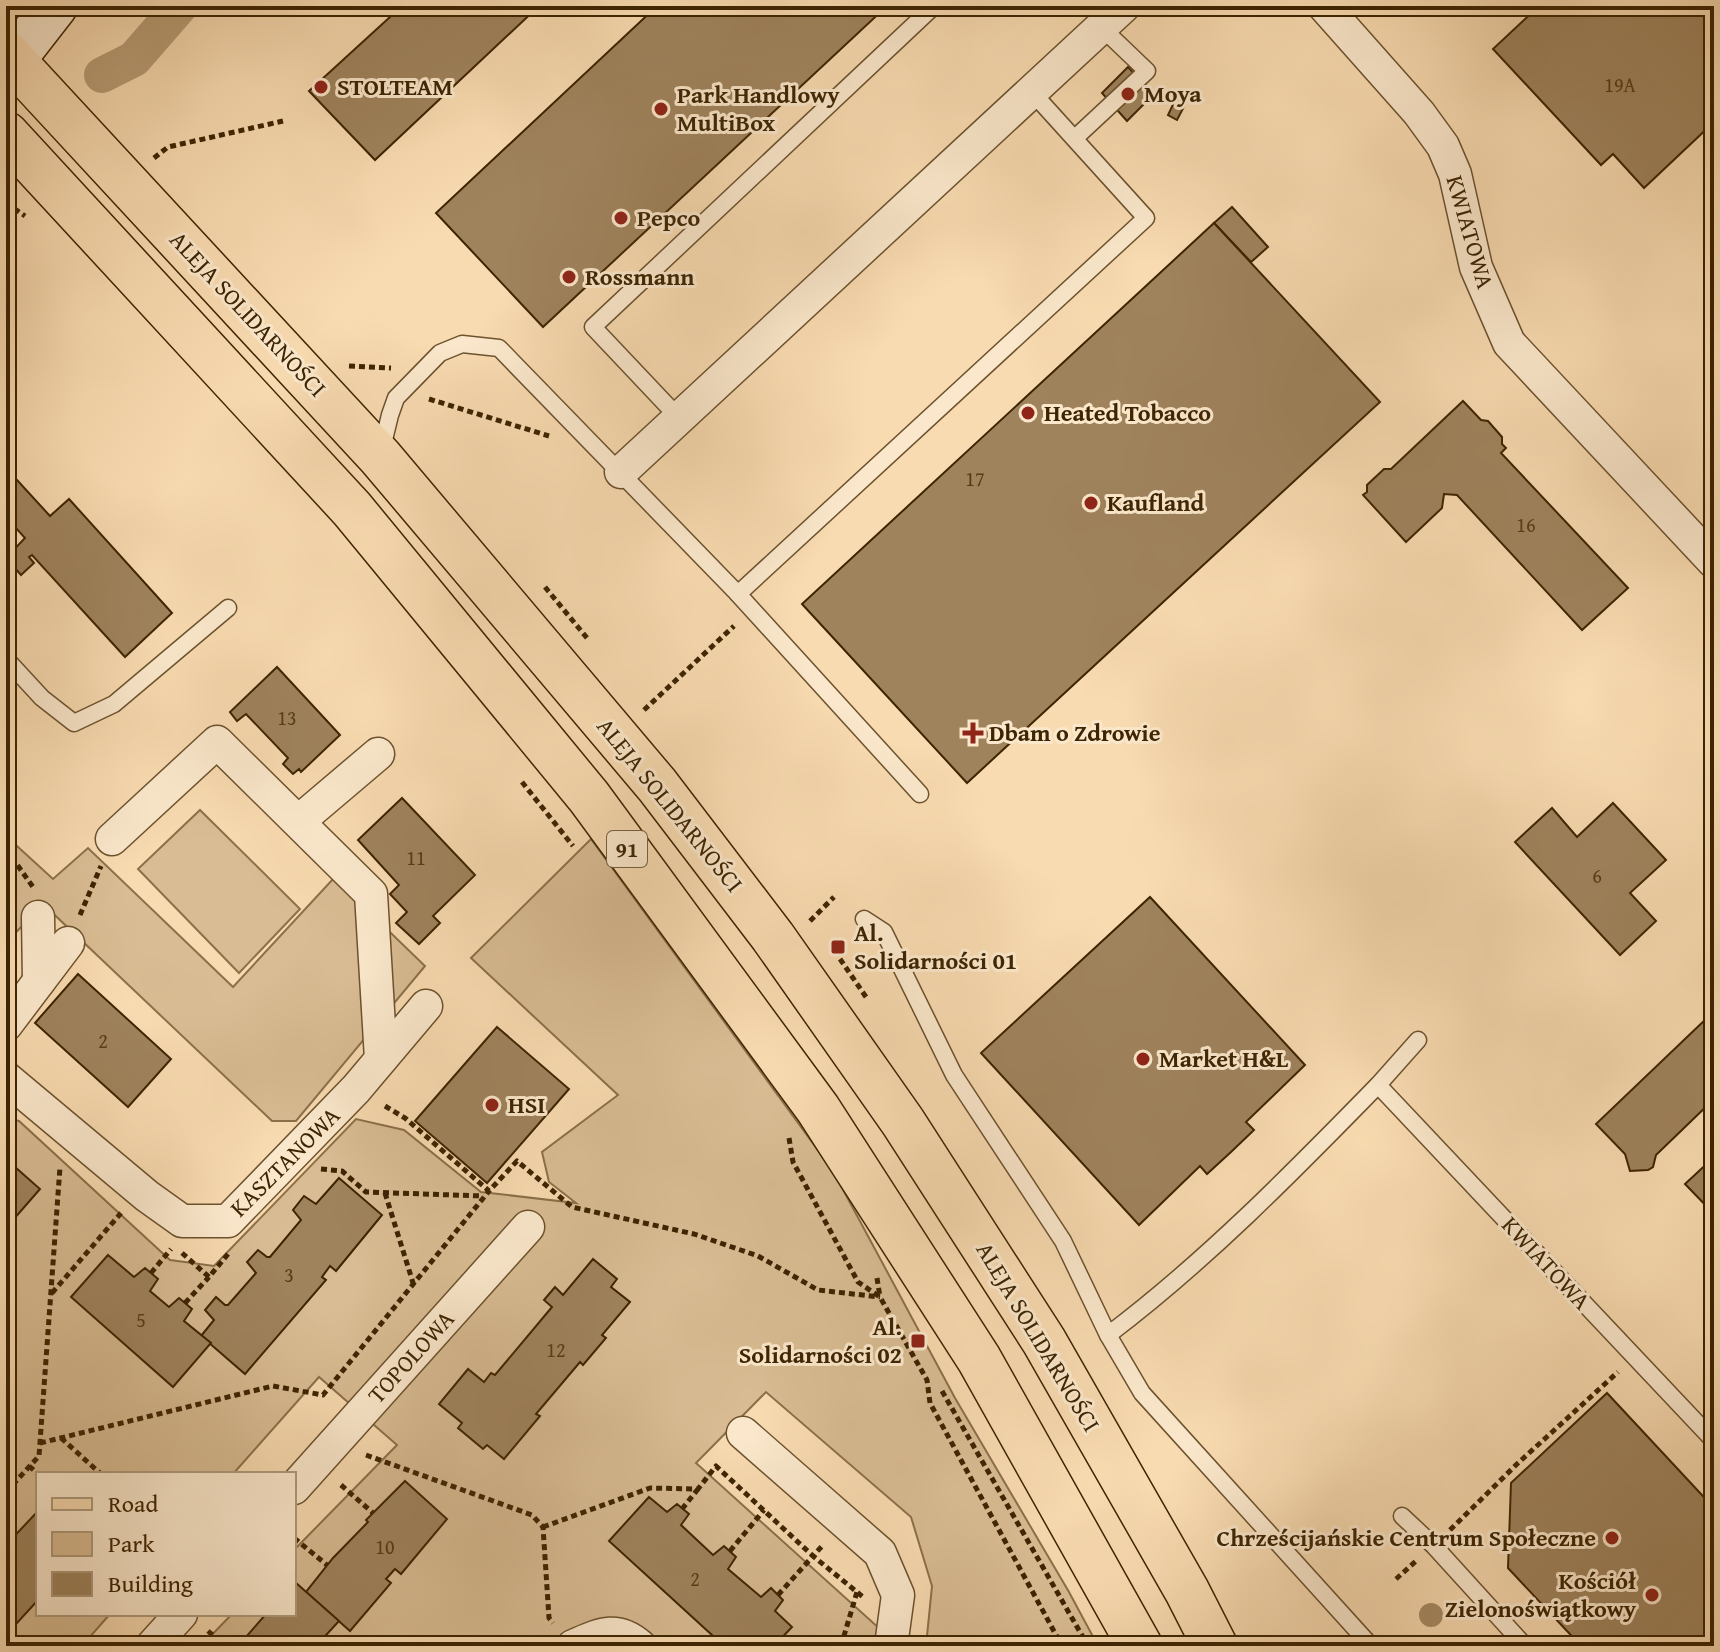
<svg xmlns="http://www.w3.org/2000/svg" width="1720" height="1652" viewBox="0 0 1720 1652" font-family="'Gentium Book Plus',serif">
  <rect width="100%" height="100%" fill="#f9dbb1"/>
  <filter id="stains"><feTurbulence type="fractalNoise" baseFrequency=".0025" numOctaves="4"/><feColorMatrix values="0 0 0 0 .2 0 0 0 0 .09 0 0 0 0 .02 0 0 0 .5 -.17"/></filter>
  <radialGradient id="worn" r=".72"><stop offset=".6" stop-color="#630" stop-opacity="0"/><stop offset="1" stop-color="#630" stop-opacity=".3"/></radialGradient>
  <!-- green -->
  <g fill="#d9bc93" stroke="#8b704a" stroke-width="2">
    <path d="M200 810 300 909 239 973 138 869Z"/>
    <path d="M6 836 53 879 88 848 233 987 334 878 425 966 296 1121H272L43 904 6 943Z"/>
    <path d="M591 839 833 1171 955 1398 1069 1592 1098 1646H926L932 1586 911 1517 766 1392 696 1463 880 1629 876 1646H201L232 1614H294V1550L397 1445 319 1377 233 1474H38V1614H110L82 1646H6V1118L19 1121 170 1260 214 1266 356 1119 404 1130 481 1192 576 1203 549 1182 542 1152 618 1095 471 958Z"/>
  </g>
  <g fill="none" stroke-linecap="round" stroke-linejoin="round">
    <!-- canal -->
    <path stroke="#b99d76" stroke-width="36" d="M102 75 134 59 180 6"/>
  </g>
  <!-- building -->
  <g fill="#9f835d" stroke="#3d2402" stroke-width="2">
    <path d="M402 6H539L375 160 309 91Z"/>
    <path d="M657 6H887L543 327 436 213Z"/>
    <path d="M1539 6H1714V122L1644 188 1613 154 1601 165 1493 49Z"/>
    <path d="M1128 67 1154 94 1127 121 1102 93Z"/>
    <path d="M1178 94 1188 99 1177 120 1168 115Z"/>
    <path d="M1232 207 1268 247 1251 262 1214 223Z"/>
    <path d="M1214 223 1380 402 967 783 802 604Z"/>
    <path d="M1463 401 1481 420 1488 421 1502 437V444L1506 448 1501 453 1628 588 1582 630 1457 495 1444 494 1442 508 1406 542 1363 495 1367 492V485L1384 469H1391Z"/>
    <path d="M6 468 50 516 69 499 172 613 125 657 32 555 29 557 34 563 21 575 6 558 25 538 16 528 6 536Z"/>
    <path d="M277 667 340 735 301 772 299 769 293 774 283 764 288 758 246 714 237 721 230 712Z"/>
    <path d="M402 798 475 875 433 916 440 923 419 944 396 923 407 912 390 894 399 885 358 840Z"/>
    <path d="M1613 803 1666 860 1630 893 1656 921 1620 955 1515 842 1552 808 1577 837Z"/>
    <path d="M1150 897 1305 1065 1246 1122 1254 1130 1231 1152 1207 1174 1200 1166 1139 1225 981 1053Z"/>
    <path d="M78 974 171 1059 128 1107 35 1023Z"/>
    <path d="M1708 1017 1714 1024V1099L1656 1155 1653 1167 1648 1170 1630 1171 1625 1154 1596 1124Z"/>
    <path d="M497 1027 569 1089 487 1183 415 1121Z"/>
    <path d="M1714 1157V1214L1685 1184Z"/>
    <path d="M6 1159 40 1189 6 1228Z"/>
    <path d="M339 1178 382 1215 336 1271 330 1266 322 1277 326 1280 245 1374 201 1336 214 1320 205 1310 216 1297 225 1305H228L256 1273 247 1262 258 1250 267 1257H270L301 1220 293 1210 304 1196 316 1204Z"/>
    <path d="M108 1255 134 1277 145 1268 151 1273 158 1279 150 1291 169 1307 179 1298 185 1303 192 1309 184 1321 211 1343 173 1387 71 1297Z"/>
    <path d="M593 1259 617 1279 611 1287 630 1302 602 1335 606 1338 583 1365 580 1362 536 1414 540 1416 504 1459 487 1445 483 1449 458 1428 462 1423 439 1404 468 1369 484 1382 491 1373 495 1375 552 1307 544 1300 555 1287 563 1295Z"/>
    <path d="M1607 1393 1714 1508V1646H1581L1508 1568 1511 1483Z"/>
    <path d="M405 1481 447 1519 401 1574 395 1569 386 1579 391 1583 350 1631 306 1592 333 1558 368 1522 366 1520Z"/>
    <path d="M649 1497 667 1512 677 1504 689 1514 681 1525 713 1555 724 1546 736 1557 728 1569 761 1597 771 1588 783 1600 775 1611 792 1627 774 1646H724L609 1541Z"/>
    <path d="M38 1511V1600L6 1635V1545Z"/>
    <path d="M295 1582 339 1621 316 1646H234L237 1643 239 1645 266 1614H294Z"/>
  </g>
  <g fill="none" stroke-linecap="round" stroke-linejoin="round">
    <!-- lane casing -->
    <g stroke="#6c522e" stroke-width="19">
      <g id="lane">
        <path d="M1075 138 1147 71 1101 27"/>
        <path d="M679 418 593 327 934 6"/>
        <path d="M381 452 390 415 396 398 440 353 462 344 499 348 738 594 1146 218 1031 91"/>
        <path d="M738 594 920 794"/>
        <path d="M6 659 42 698 74 723 114 704 228 608"/>
        <path d="M864 919 884 932 954 1075 1063 1241 1108 1335 1142 1393 1371 1646"/>
        <path d="M1418 1040 1378 1085 1714 1441"/>
        <path d="M1108 1335C1206 1261 1292 1173 1378 1085"/>
        <path d="M1402 1516 1434 1546 1525 1646"/>
      </g>
    </g>
    <!-- street casing -->
    <g stroke="#6c522e" stroke-width="35">
      <g id="street">
        <path d="M1324 6 1419 113 1443 146 1455 174 1476 267 1509 343 1714 562"/>
        <path d="M621 472 1124 6"/>
        <path d="M299 821 378 754"/>
        <path d="M112 839 217 742 371 894 381 1059"/>
        <path d="M38 917 39 981"/>
        <path d="M6 1025 68 943"/>
        <path d="M6 1078 147 1196 182 1221H228L356 1089 426 1006"/>
        <path d="M743 1433 880 1553 898 1595 891 1646"/>
        <path d="M294 1488 528 1227"/>
        <path d="M152 1646 181 1614"/>
        <path d="M573 1646C599 1635 616 1625 640 1646"/>
      </g>
    </g>
    <!-- secondary casing -->
    <g stroke="#3d2402" stroke-width="47">
      <path id="secondary" d="M6 69 55 6"/>
    </g>
    <!-- primary casing -->
    <g stroke="#3d2402" stroke-width="47">
      <g id="primary">
        <path d="M6 53 380 457 657 785 773 937 903 1122 1044 1341 1187 1591 1215 1646"/>
        <path d="M6 134 352 509 589 797 818 1109 979 1359 1140 1646"/>
      </g>
    </g>
    <!-- path -->
    <g stroke="#3d2402" stroke-width="5" stroke-dasharray="6 4" stroke-linecap="butt">
      <path d="M154 158 168 147 283 121"/>
      <path d="M6 203 25 216"/>
      <path d="M349 366 391 368"/>
      <path d="M429 399 549 436"/>
      <path d="M545 587 587 638"/>
      <path d="M644 710 734 626"/>
      <path d="M522 782 573 846"/>
      <path d="M6 849 33 887"/>
      <path d="M80 915 101 866"/>
      <path d="M810 921 834 897"/>
      <path d="M840 959 866 997"/>
      <path d="M385 1106 405 1118 489 1191 517 1161 572 1207 694 1234 758 1256 818 1290 880 1297"/>
      <path d="M789 1138 793 1162 858 1282 880 1297 927 1380 930 1403 1062 1646"/>
      <path d="M321 1169 342 1171 366 1192 483 1196"/>
      <path d="M385 1193 414 1286"/>
      <path d="M182 1253 209 1277 228 1254"/>
      <path d="M151 1273 171 1249"/>
      <path d="M877 1278 880 1297"/>
      <path d="M52 1293 121 1213"/>
      <path d="M185 1303 209 1277"/>
      <path d="M942 1391 1088 1646"/>
      <path d="M61 1438 101 1474"/>
      <path d="M40 1443 273 1386 323 1395 489 1191"/>
      <path d="M366 1455 532 1515 543 1527 549 1618 553 1623"/>
      <path d="M29 1466 38 1474"/>
      <path d="M341 1485 373 1513"/>
      <path d="M6 1492 39 1456 60 1167"/>
      <path d="M682 1509 698 1489"/>
      <path d="M543 1527 650 1488 698 1489 716 1466 813 1556 823 1545"/>
      <path d="M6 1529 14 1536"/>
      <path d="M1450 1530 1517 1464 1618 1372"/>
      <path d="M294 1538 327 1565"/>
      <path d="M730 1551 764 1510"/>
      <path d="M1396 1579 1416 1561"/>
      <path d="M778 1595 813 1556 863 1597"/>
      <path d="M208 1631 225 1646"/>
      <path d="M841 1646 857 1592"/>
    </g>
    <!-- lane -->
    <use href="#lane" stroke="#fbe8cc" stroke-width="16"/>
    <!-- street -->
    <use href="#street" stroke="#fbe8cc" stroke-width="32"/>
    <!-- secondary -->
    <use href="#secondary" stroke="#fbe8cc" stroke-width="44"/>
    <!-- primary -->
    <use href="#primary" stroke="#f9dbb1" stroke-width="44"/>
  </g>
  <!-- trees -->
  <circle fill="#a78b65" cx="1431" cy="1615" r="12"/>
  <!-- markers -->
  <g fill="#8f2418" stroke="#fbe8cc" stroke-width="3">
    <circle cx="321" cy="87" r="8"/>
    <circle cx="1128" cy="94" r="8"/>
    <circle cx="661" cy="109" r="8"/>
    <circle cx="621" cy="218" r="8"/>
    <circle cx="569" cy="277" r="8"/>
    <circle cx="1028" cy="413" r="8"/>
    <circle cx="1091" cy="503" r="8"/>
    <path d="M969 721h8v8h8v8h-8v8h-8v-8h-8v-8h8z"/>
    <rect x="830" y="939" width="16" height="16" rx="4"/>
    <circle cx="1143" cy="1059" r="8"/>
    <circle cx="492" cy="1105" r="8"/>
    <rect x="910" y="1333" width="16" height="16" rx="4"/>
    <circle cx="1612" cy="1538" r="8"/>
    <circle cx="1652" cy="1595" r="8"/>
  </g>
  <g text-anchor="middle" stroke-width="6" stroke-linejoin="round" paint-order="stroke">
    <!-- number labels -->
    <g font-size="20" fill="#563c19">
      <text x="1620" y="92">19A</text>
      <text x="975" y="486">17</text>
      <text x="1526" y="532">16</text>
      <text x="287" y="725">13</text>
      <text x="416" y="865">11</text>
      <text x="1597" y="883">6</text>
      <text x="103" y="1048">2</text>
      <text x="289" y="1282">3</text>
      <text x="141" y="1327">5</text>
      <text x="556" y="1357">12</text>
      <text x="385" y="1554">10</text>
      <text x="695" y="1586">2</text>
    </g>
    <!-- shield labels -->
    <rect fill="#fbe8cc" stroke="#765f3f" stroke-width="2" x="607" y="831" width="40" height="36" rx="6"/>
    <g font-size="22" font-weight="bold" fill="#3d2402">
      <text x="627" y="857">91</text>
    </g>
    <!-- poi labels -->
    <g font-size="24" font-weight="bold" fill="#3d2402" stroke="#fbe8cc" text-anchor="start">
      <text x="337" y="95">STOLTEAM</text>
      <text x="1144" y="102">Moya</text>
      <text x="677" y="103">Park Handlowy<tspan x="677" dy="28">MultiBox</tspan></text>
      <text x="637" y="226">Pepco</text>
      <text x="585" y="285">Rossmann</text>
      <text x="1044" y="421">Heated Tobacco</text>
      <text x="1107" y="511">Kaufland</text>
      <text x="989" y="741">Dbam o Zdrowie</text>
      <text x="854" y="941">Al.<tspan x="854" dy="28">Solidarności 01</tspan></text>
      <text x="1159" y="1067">Market H&amp;L</text>
      <text x="508" y="1113">HSI</text>
      <text x="902" y="1335" text-anchor="end">Al.<tspan x="902" dy="28">Solidarności 02</tspan></text>
      <text x="1596" y="1546" text-anchor="end">Chrześcijańskie Centrum Społeczne</text>
      <text x="1636" y="1589" text-anchor="end">Kościół<tspan x="1636" dy="28">Zielonoświątkowy</tspan></text>
    </g>
    <!-- street labels -->
    <g font-size="24" fill="#3d2402" stroke="#fbe8cc">
      <text transform="translate(1470 232) rotate(74)" y="8">KWIATOWA</text>
      <text transform="translate(248 314) rotate(47)" y="8">ALEJA SOLIDARNOŚCI</text>
      <text transform="translate(670 805) rotate(51)" y="8">ALEJA SOLIDARNOŚCI</text>
      <text transform="translate(285 1162) rotate(-45)" y="8">KASZTANOWA</text>
      <text transform="translate(1546 1263) rotate(47)" y="8">KWIATOWA</text>
      <text transform="translate(1038 1337) rotate(59)" y="8">ALEJA SOLIDARNOŚCI</text>
      <text transform="translate(411 1357) rotate(-48)" y="8">TOPOLOWA</text>
    </g>
  </g>
  <!-- margin -->
  <rect width="1720" height="1652" fill="none" stroke="#f9dbb1" stroke-width="32"/>
  <rect x="8" y="8" width="1704" height="1636" fill="none" stroke="#3d2402" stroke-width="4"/>
  <rect x="16" y="16" width="1688" height="1620" fill="none" stroke="#3d2402" stroke-width="2"/>
  <!-- legend -->
  <rect x="36" y="1472" width="260" height="144" fill="#fbe8cc" stroke="#af9a7b" stroke-width="2"/>
  <rect x="52" y="1498" width="40" height="12" fill="#f9dbb1" stroke="#af9a7b" stroke-width="2"/>
  <text x="108" y="1512" font-size="24" fill="#3d2402">Road</text>
  <rect x="52" y="1532" width="40" height="24" fill="#d9bc93" stroke="#af9a7b" stroke-width="2"/>
  <text x="108" y="1552" font-size="24" fill="#3d2402">Park</text>
  <rect x="52" y="1572" width="40" height="24" fill="#9f835d" stroke="#af9a7b" stroke-width="2"/>
  <text x="108" y="1592" font-size="24" fill="#3d2402">Building</text>
  <rect width="100%" height="100%" filter="url(#stains)"/>
  <rect width="100%" height="100%" fill="url(#worn)"/>
</svg>
